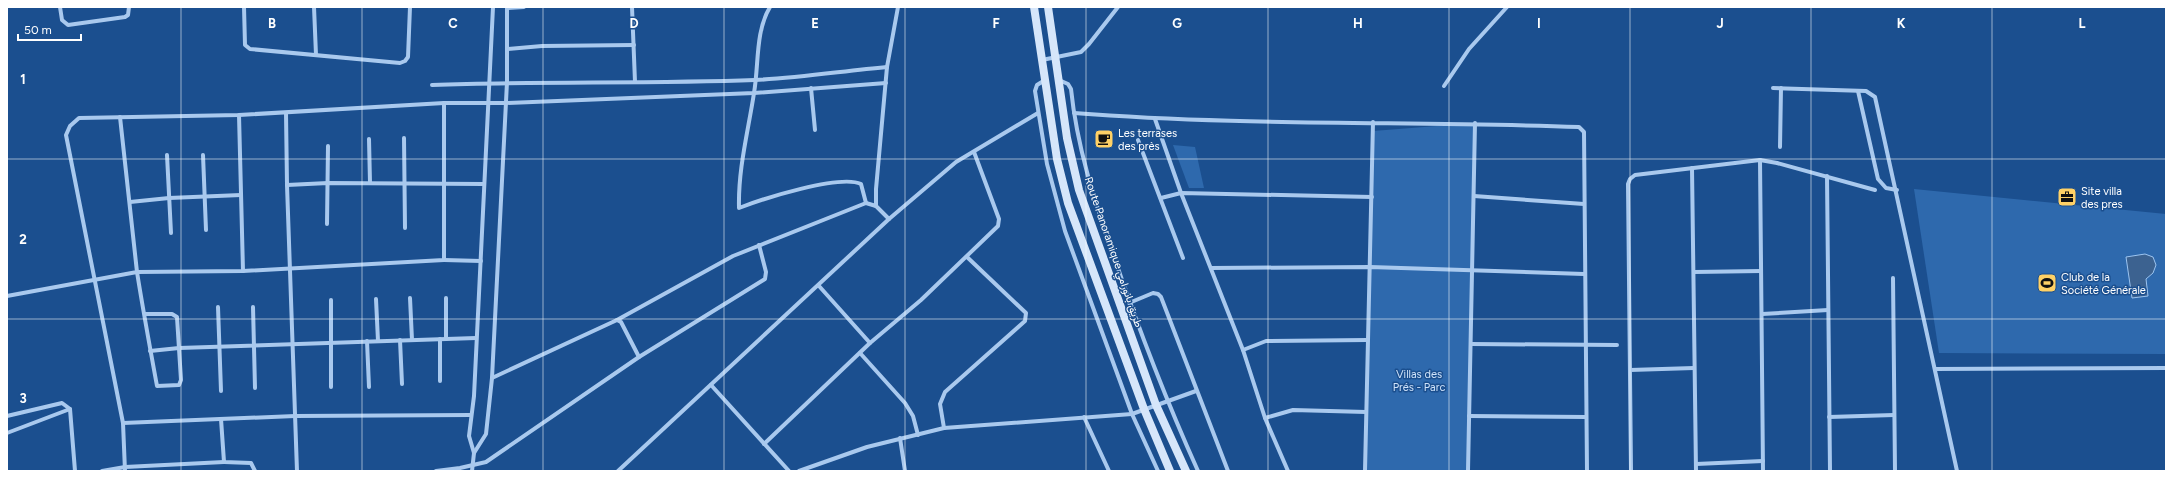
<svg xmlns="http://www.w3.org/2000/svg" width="2173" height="478" viewBox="0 0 2173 478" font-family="Figtree,Vazirmatn,sans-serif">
  <rect width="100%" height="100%" fill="#1b4f8f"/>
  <!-- green -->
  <g fill="#2e69ad">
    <path d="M1475 123 1468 471H1365L1373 131Z"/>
    <path d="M1173 145 1195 147 1204 188H1189Z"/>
    <path d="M1914 189 2166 214V354L1939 353Z"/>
  </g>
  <!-- water -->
  <path fill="#3c6290" stroke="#9cc4f0" d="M2145 254 2153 257 2156 265 2153 273 2146 279 2148 296 2132 298 2126 257Z"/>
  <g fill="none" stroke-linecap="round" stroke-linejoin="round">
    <!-- street -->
    <g stroke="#a9c9ee" stroke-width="4">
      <path d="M60 7 62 20 68 25 125 17 128 15 129 7"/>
      <path d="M244 7 245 45 250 49 400 63 405 61 408 57 410 7"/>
      <path d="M314 7 316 55"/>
      <path d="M632 7 635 82"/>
      <path d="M770 7C755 32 759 65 754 93 748 132 738 169 739 208 762 199 840 174 861 184L866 203"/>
      <path d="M507 8 524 7"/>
      <path d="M507 49 542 46 634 45"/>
      <path d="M1042 60 1081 52 1089 44 1118 7"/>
      <path d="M1045 80 1037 85 1035 91 1047 164 1065 231 1132 414 1158 471"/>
      <path d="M1059 80 1068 84 1071 89C1077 147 1094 199 1113 254 1138 327 1166 400 1198 471"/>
      <path d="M432 85C539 81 647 84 755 80 799 78 843 71 887 67"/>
      <path d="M1444 86 1469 49 1507 7"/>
      <path d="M811 88 815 130"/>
      <path d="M1773 88 1866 91 1875 97 1957 471"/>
      <path d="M1858 91 1878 179 1886 188 1897 190"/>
      <path d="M286 113 287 185 328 183 484 184"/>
      <path d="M1074 113C1242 126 1411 121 1579 127L1584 132 1587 471"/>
      <path d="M239 115 243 271"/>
      <path d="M1155 119 1181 193 1243 350 1265 418 1288 471"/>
      <path d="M404 138 405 228"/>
      <path d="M369 139 370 183"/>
      <path d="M1138 140 1183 258"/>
      <path d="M1780 147 1781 88"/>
      <path d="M167 155 171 233"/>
      <path d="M203 155 206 230"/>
      <path d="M1760 160 1763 471"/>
      <path d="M1692 168 1696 471"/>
      <path d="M1827 176 1830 471"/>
      <path d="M287 185 297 471"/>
      <path d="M1474 196 1584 204"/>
      <path d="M1161 198 1181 193 1372 197"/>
      <path d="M130 202 169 198 241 195"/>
      <path d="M889 219 876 206V189L887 67 898 7"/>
      <path d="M327 224 328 146"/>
      <path d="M444 260 481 261"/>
      <path d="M1211 268 1370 267 1584 274"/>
      <path d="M1694 272 1761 271"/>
      <path d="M1893 278 1895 471"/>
      <path d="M819 286 870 343"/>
      <path d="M7 296 137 272 120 117"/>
      <path d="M410 298 412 340"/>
      <path d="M446 298V339"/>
      <path d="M376 299 378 341"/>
      <path d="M331 300V387"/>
      <path d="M1129 303 1153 293 1158 294 1161 297 1228 471"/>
      <path d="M218 307 221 391"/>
      <path d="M253 307 255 388"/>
      <path d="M144 314H172L177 317 181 380 179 385 157 386C150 348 143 310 137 272L243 271 444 260V103"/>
      <path d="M1762 314 1828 310"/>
      <path d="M617 320 733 256 866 203 876 206"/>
      <path d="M440 339V381"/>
      <path d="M400 340 402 384"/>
      <path d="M367 341 369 387"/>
      <path d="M1471 344 1617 345"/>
      <path d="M1243 350 1266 341 1367 340"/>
      <path d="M150 351 179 348 476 338"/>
      <path d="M860 353 905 403 913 416 918 435"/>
      <path d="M1935 369 2166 368"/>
      <path d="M1630 370 1694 368"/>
      <path d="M492 378 617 320 621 322 639 357"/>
      <path d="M711 385 789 471"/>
      <path d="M7 416 62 403 70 409 75 471"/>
      <path d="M1469 416 1586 417"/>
      <path d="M1084 417 1109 471"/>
      <path d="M1829 417 1894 415"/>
      <path d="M1265 418 1293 410 1366 412"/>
      <path d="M221 419 224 462 251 463 255 471"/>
      <path d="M123 423 295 416 471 415"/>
      <path d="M944 428 1132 414 1196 391"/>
      <path d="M7 433 70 409"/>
      <path d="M900 438 905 471"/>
      <path d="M764 444 870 343 921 300 998 226 999 219 974 152"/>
      <path d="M474 453 486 434 492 378 507 82V7"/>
      <path d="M1696 464 1763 461"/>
      <path d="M102 471 125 467 224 462"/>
      <path d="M125 471 123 423 66 135 70 126 79 118 239 115 444 103H506L754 93 886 83"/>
      <path d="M436 471 460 468 486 462 639 357 765 279 766 272 759 245"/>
      <path d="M472 471 474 453 469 436 474 396 493 7"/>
      <path d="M618 471 889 219 956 162 1038 113"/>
      <path d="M799 471 867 447 944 428 940 404 945 392 1025 321 1026 313 967 257"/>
      <path d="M1365 471 1373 122"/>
      <path d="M1468 471 1475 123"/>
      <path d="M1631 471 1628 184 1630 179 1635 175 1760 160 1777 163 1875 190"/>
    </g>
    <!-- secondary -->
    <g stroke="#d6e6fa" stroke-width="8">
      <path d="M1034 7 1057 159 1068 203 1144 409 1170 471"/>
      <path d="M1048 7 1067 138 1079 190 1156 405 1186 471"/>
    </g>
  </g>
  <!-- grid -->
  <path fill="none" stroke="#fff" stroke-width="1" stroke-opacity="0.55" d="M181 7V471M362 7V471M543 7V471M724 7V471M905 7V471M1086 7V471M1268 7V471M1449 7V471M1630 7V471M1811 7V471M1992 7V471M7 159H2166M7 319H2166"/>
  <!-- icons -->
  <defs>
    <g id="cafe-square" transform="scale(1)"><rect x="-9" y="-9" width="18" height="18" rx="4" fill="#ffd166" stroke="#1b4f8f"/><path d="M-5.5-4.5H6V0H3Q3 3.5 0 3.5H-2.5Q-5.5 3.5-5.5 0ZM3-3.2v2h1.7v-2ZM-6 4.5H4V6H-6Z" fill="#111"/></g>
    <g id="office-square" transform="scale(1)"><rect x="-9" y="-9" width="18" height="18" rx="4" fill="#ffd166" stroke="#1b4f8f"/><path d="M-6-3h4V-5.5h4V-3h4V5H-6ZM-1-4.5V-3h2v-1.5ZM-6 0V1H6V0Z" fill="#111"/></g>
    <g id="stadium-square" transform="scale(1)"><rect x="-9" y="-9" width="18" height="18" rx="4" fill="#ffd166" stroke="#1b4f8f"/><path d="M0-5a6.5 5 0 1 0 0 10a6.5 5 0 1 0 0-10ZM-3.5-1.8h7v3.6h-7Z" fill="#111"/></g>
  </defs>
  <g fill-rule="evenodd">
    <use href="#cafe-square" x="1104" y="139"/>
    <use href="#office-square" x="2067" y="197"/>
    <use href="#stadium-square" x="2047" y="283"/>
  </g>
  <g text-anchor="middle" stroke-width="3" stroke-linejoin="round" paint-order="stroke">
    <!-- poi labels -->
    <g font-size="11" fill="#fff" stroke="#1b4f8f" text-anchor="start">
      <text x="1118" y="137">Les terrases<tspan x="1118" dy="13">des près</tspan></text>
      <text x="2081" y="195">Site villa<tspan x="2081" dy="13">des pres</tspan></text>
      <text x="2061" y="281">Club de la<tspan x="2061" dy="13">Société Générale</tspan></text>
    </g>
    <!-- street labels -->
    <g font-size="11" fill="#fff" stroke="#1b4f8f">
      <text transform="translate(1114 252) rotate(71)" y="4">Route Panoramique طريق بانورامي</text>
    </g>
    <!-- park labels -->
    <g font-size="11" fill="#cfe3fa" stroke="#1b4f8f">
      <text x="1419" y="378">Villas des<tspan x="1419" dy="13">Prés - Parc</tspan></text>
    </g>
  </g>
  <g font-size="13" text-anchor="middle" font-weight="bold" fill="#fff" stroke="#1b4f8f" stroke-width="3" stroke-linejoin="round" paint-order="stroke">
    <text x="272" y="28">B</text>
    <text x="453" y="28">C</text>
    <text x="634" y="28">D</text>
    <text x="815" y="28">E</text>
    <text x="996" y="28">F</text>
    <text x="1177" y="28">G</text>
    <text x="1358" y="28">H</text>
    <text x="1539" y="28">I</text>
    <text x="1720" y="28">J</text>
    <text x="1901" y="28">K</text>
    <text x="2082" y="28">L</text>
    <text x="23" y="84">1</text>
    <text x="23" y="244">2</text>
    <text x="23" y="403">3</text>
  </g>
  <!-- border -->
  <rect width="2173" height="478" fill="none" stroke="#ffffff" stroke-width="16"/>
  <!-- scale -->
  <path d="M18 34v6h63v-6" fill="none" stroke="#ffffff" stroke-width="2"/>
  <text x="24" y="34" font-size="12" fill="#ffffff" stroke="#1b4f8f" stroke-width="3" paint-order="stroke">50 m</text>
</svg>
